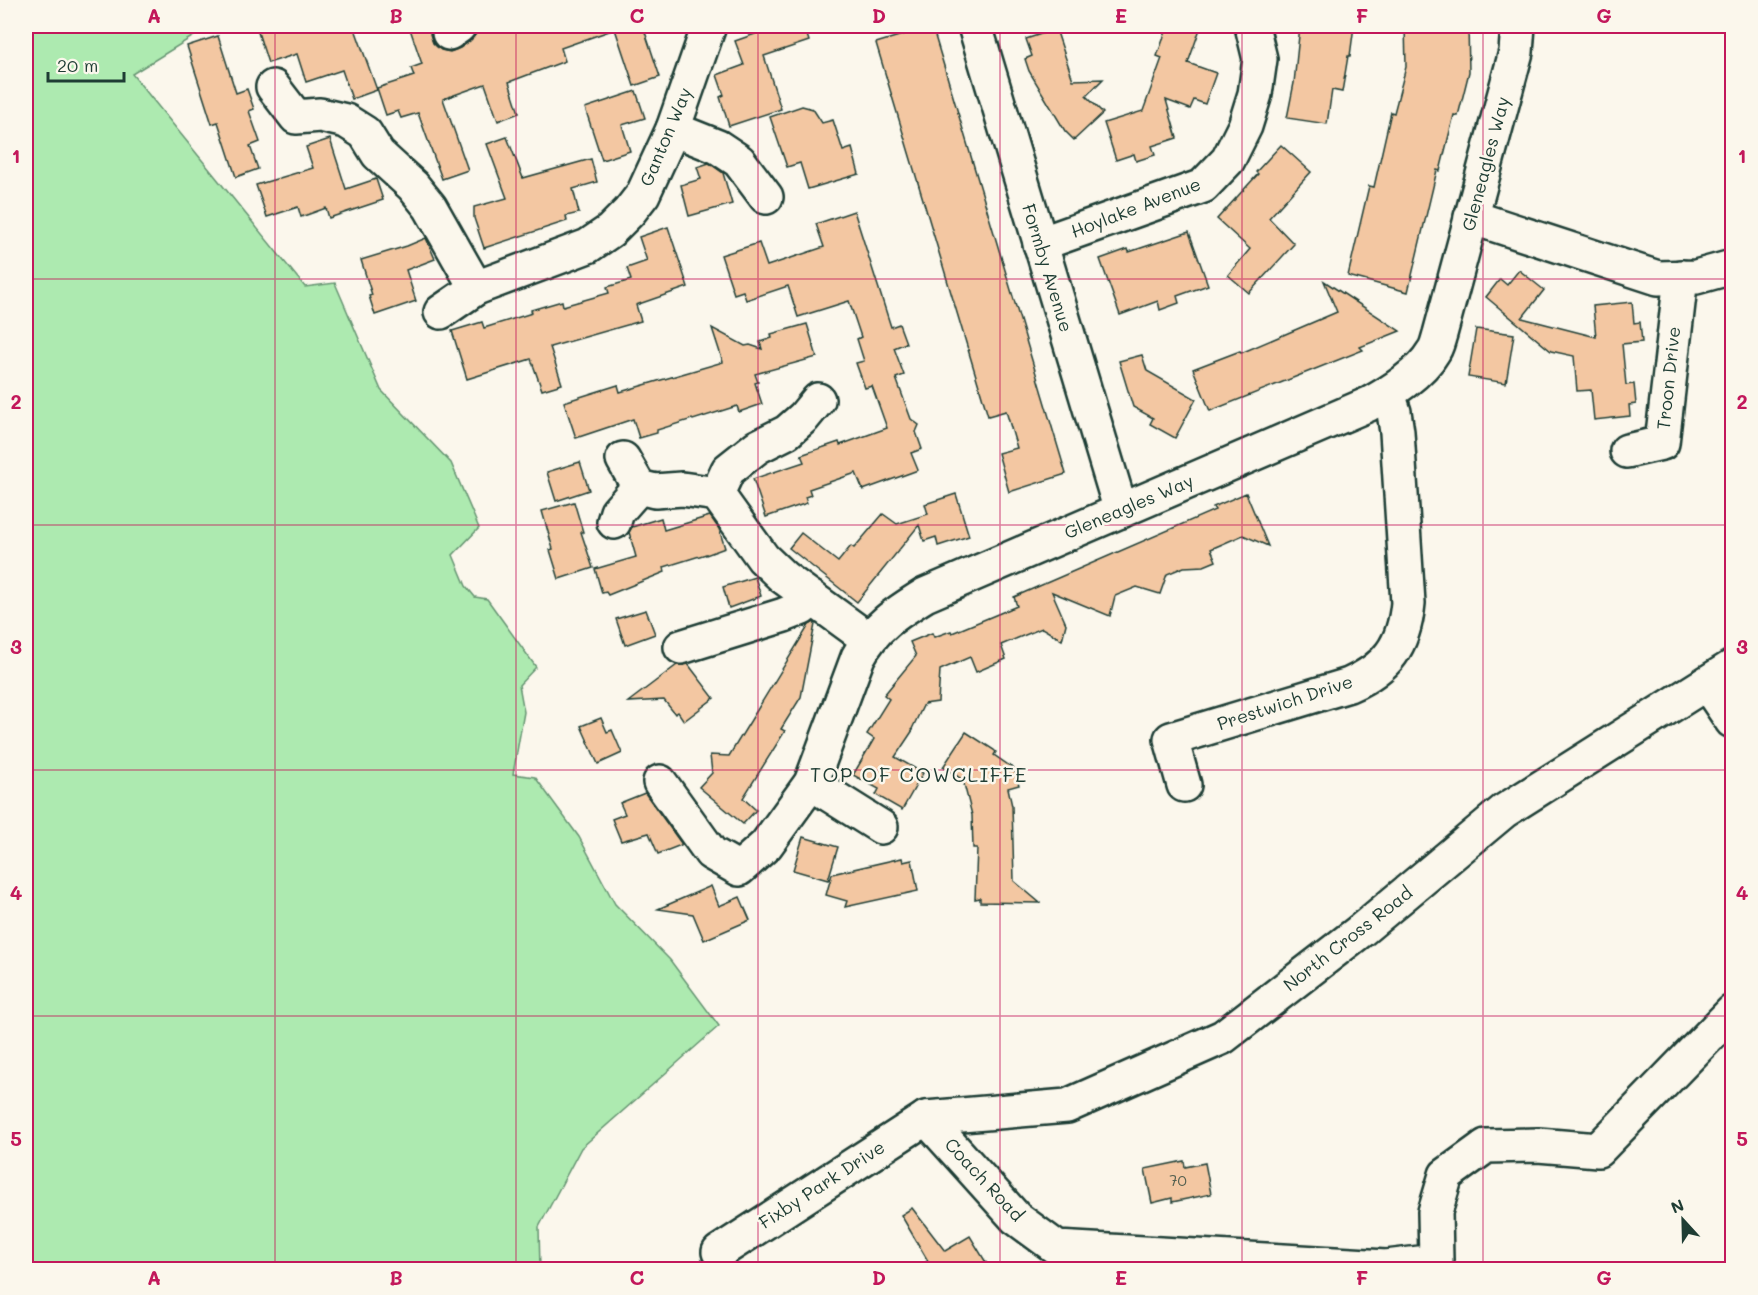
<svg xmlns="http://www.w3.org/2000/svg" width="1758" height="1295" viewBox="0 0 1758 1295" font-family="Mali,sans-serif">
  <rect width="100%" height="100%" fill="#fbf7ec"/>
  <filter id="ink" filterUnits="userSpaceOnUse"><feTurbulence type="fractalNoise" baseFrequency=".0167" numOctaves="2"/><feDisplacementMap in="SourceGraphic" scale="12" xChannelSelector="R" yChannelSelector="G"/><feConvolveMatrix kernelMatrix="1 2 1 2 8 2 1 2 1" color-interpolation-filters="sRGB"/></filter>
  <g filter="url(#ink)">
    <!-- green -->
    <path fill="#adeab0" stroke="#669472" stroke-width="1.5" d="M26 26H210L132 74 305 287 335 283 381 390 451 463 479 528 453 555 466 586 475 597 487 599 536 667 519 685 524 712 513 774 535 777 579 837 615 904 670 960 719 1026 581 1148 539 1227 540 1269H26Z"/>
    <!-- building -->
    <g fill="#f3c7a2" stroke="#1f3d34" stroke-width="1.5">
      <path d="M256 26H354L377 90 352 99 342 70 306 82 297 54 268 63Z"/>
      <path d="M409 26H432L430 34 433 43 441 50 450 52 460 48 470 41 476 34 478 26H643L660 77 634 86 615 29 561 48 565 61 509 82 519 113 498 121 485 84 443 99 468 170 442 179 418 113 401 118 398 111 386 115 377 88 414 76 411 68 422 64Z"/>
      <path d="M752 26H804L809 41 764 56 781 109 729 126 720 97 724 95 717 75 744 65 735 41 755 34Z"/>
      <path d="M932 26 1066 474 1009 492 998 453 1017 448 1006 411 988 416 876 43Z"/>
      <path d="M1168 26H1201L1188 63 1216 73 1205 104 1194 100 1190 109 1166 100 1177 138 1152 146 1155 155 1136 161 1134 154 1116 160 1104 123 1143 111 1162 58 1157 56Z"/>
      <path d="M1300 26H1354L1350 56H1348L1342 92 1332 90 1327 124 1287 118 1294 83Z"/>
      <path d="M1405 26H1468L1469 72 1458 116 1454 115 1440 171 1437 170 1408 292 1348 276 1369 186 1374 187 1391 112 1394 113 1406 67Z"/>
      <path d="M1056 29 1073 80 1103 79 1086 96 1103 113 1074 140 1065 131 1029 71 1025 59 1032 56 1026 39Z"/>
      <path d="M218 36 236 93 247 89 254 109 249 111 260 142 250 146 258 169 236 177 218 122 212 124 187 46Z"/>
      <path d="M636 91 645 118 622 125 630 151 602 160 585 108Z"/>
      <path d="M802 106 813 109 822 123 833 120 843 151 852 148 859 174 808 189 800 163 787 167 770 117Z"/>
      <path d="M507 137 523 178 591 159 597 182 573 189 579 213 566 216 567 221 484 248 474 218V207L507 198 487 144Z"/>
      <path d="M330 139 346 189 376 179 383 200 329 218 326 208 301 217 298 207 267 217 256 185 313 168 306 147Z"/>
      <path d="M1281 145 1311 172 1269 218 1294 244 1249 293 1228 275 1250 249 1217 219 1258 174 1256 172Z"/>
      <path d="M709 163 723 173 732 204 689 216 681 185 701 179 697 167Z"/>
      <path d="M854 211 891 327 899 324 906 343 894 348 904 375 896 378 911 419 919 425 916 432 922 449 911 453 918 470 863 490 856 473 809 489 811 495 805 497 807 503 766 517 753 479 804 462 801 455 839 442 840 445 887 428 872 386 865 388 856 363 864 361 857 339 861 337 849 301 798 317 788 286 746 300 743 291 734 294 721 255 759 243 767 266 824 247 816 224Z"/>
      <path d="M668 227 688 287 636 305 641 321 550 347 562 384 542 390 531 359 467 379 452 331 482 322 484 328 532 313 531 310 562 301 563 306 609 293 607 287 631 280 627 268 647 261 639 237Z"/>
      <path d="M1189 232 1208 285 1177 296 1179 303 1160 310 1158 301 1120 315 1100 259 1128 249 1129 252Z"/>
      <path d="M426 238 435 259 406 270 416 301 375 315 369 296 372 295 361 260 407 246Z"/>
      <path d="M1519 270 1544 290 1522 318 1596 337 1593 306 1632 302 1634 323 1640 322 1642 342 1622 344 1626 385 1634 384 1636 404 1629 405 1630 416 1594 420 1591 390 1577 391 1574 356 1551 351 1486 297 1500 279 1507 285Z"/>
      <path d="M1324 281 1400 331 1360 347 1363 350 1210 411 1193 369 1240 351 1241 353 1337 312Z"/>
      <path d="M807 324 817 357 755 374 758 382 755 383 762 404 739 412 737 406 693 420 692 419 657 430V433L639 438 633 419 576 438 564 402 618 385 620 392 723 362 712 328 745 346 750 345 762 349 760 342 772 338 771 334Z"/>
      <path d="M1476 329 1514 334 1506 383 1468 377Z"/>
      <path d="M1142 355 1147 371 1196 399 1175 438 1150 424 1153 418 1133 407 1119 361Z"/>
      <path d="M580 462 589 490 556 501 547 472Z"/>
      <path d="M1246 493 1268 546 1243 535 1211 549 1216 561 1204 566 1184 567 1167 574 1160 594 1137 587 1115 596 1110 616 1052 592 1066 624 1062 640 1042 628 1001 645 1006 659 976 672 970 657 940 670 938 702 924 704 912 729 913 730 895 757 923 773 902 810 876 795 879 789 853 775 874 739 867 734 889 699 884 695 916 656 910 642 932 633 934 637 951 631 952 633 1017 606 1014 597 1215 510 1213 507Z"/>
      <path d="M956 494 969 536 938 546 936 537 924 541 919 525 857 602 789 548 801 533 838 562 851 546 854 548 883 514 897 524 928 514 925 504Z"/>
      <path d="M574 502 583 532H581L593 568 559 579 550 550 553 549 542 511Z"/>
      <path d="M710 516 719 529 725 548 706 555V554L664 567 665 572 608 595 606 592 602 593 595 569 636 557 629 532 632 527 661 518 664 530Z"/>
      <path d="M755 577 761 596 729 608 723 587Z"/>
      <path d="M646 610 655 634 625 645 616 619Z"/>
      <path d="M814 622 815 624 801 697 781 729 785 731 743 798 756 810 743 824 699 787 712 773 710 755 729 756 809 625Z"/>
      <path d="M688 664 714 698 684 721 678 712 675 714 664 700 628 702 677 665Z"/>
      <path d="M601 718 607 732 612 730 622 753 598 764 581 726Z"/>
      <path d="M966 732 994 750 996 752 994 755 1014 769 1019 785 1008 788 1012 806 1014 881 1040 903 980 902V898L975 899 977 848H973L972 815 963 780 943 767Z"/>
      <path d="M645 793 681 843V845L658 854 649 833 621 841 612 819 625 814 620 803Z"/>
      <path d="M803 837 838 847 828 880 793 870Z"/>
      <path d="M902 858 903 862 912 860 918 891 845 907 847 901 826 895 832 874Z"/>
      <path d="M711 886 719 906 740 897 750 920 704 940 693 914 658 909Z"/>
      <path d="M1184 1161 1185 1167 1205 1163 1211 1194 1172 1202V1198L1152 1203 1145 1169Z"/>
      <path d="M912 1208 945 1251 970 1236 990 1269H913L928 1261 901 1215Z"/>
    </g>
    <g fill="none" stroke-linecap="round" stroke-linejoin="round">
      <!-- minor casing -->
      <g stroke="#1f3d34" stroke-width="38">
        <g id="minor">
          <path d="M975 26 1121 511"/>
          <path d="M449 33 459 26"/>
          <path d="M273 87 296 117 320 115 346 121 365 133 378 154 413 186 430 207 476 288"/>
          <path d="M673 129 718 147 739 161 766 197"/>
          <path d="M1471 217 1658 278 1696 277 1732 267"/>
          <path d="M1040 244 1203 186 1228 160 1245 126 1255 94 1260 59 1252 26"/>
          <path d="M441 312 476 288 588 246 610 231 629 212 643 194 673 129 709 26"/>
          <path d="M1627 451 1662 443 1681 277"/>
          <path d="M623 459 639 487 655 491 682 489 717 494 763 558 783 577 868 639"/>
          <path d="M717 494 728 470 757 447 787 432 804 417 818 400"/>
          <path d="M614 522 617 512 639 487"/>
          <path d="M681 647 784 615 802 608 812 598"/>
          <path d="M1707 684 1732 721"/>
          <path d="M660 782 711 853 739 869 766 845 811 783 858 657C874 627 896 613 925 595L1369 404C1390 393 1421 373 1433 352 1437 347 1438 340 1440 334L1516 52 1518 26"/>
          <path d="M811 783 881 827"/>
          <path d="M1184 785 1171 739 1349 685C1387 668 1404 646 1408 603L1397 432 1394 412 1388 394"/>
          <path d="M926 1118 1016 1218 1057 1248 1386 1267 1436 1261 1435 1212 1446 1175 1486 1146 1538 1145 1598 1150 1732 1012"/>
          <path d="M719 1252 926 1118 1067 1106 1223 1037 1359 932 1504 811 1732 667"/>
        </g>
      </g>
      <!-- minor -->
      <use href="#minor" stroke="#fbf7ec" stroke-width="33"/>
    </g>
  </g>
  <!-- grid -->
  <path fill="none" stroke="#c2185b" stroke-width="1.5" stroke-opacity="0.55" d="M275 26V1270M516 26V1270M758 26V1270M1000 26V1270M1242 26V1270M1483 26V1270M26 279H1732M26 525H1732M26 770H1732M26 1016H1732"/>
  <g text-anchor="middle" stroke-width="5" stroke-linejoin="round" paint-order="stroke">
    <!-- number labels -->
    <g font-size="15" fill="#546050">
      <text x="1178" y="1186">70</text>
    </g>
    <!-- street labels -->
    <g font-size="18" fill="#1f3d34" stroke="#fbf7ec">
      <text transform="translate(666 137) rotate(-67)" y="6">Ganton Way</text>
      <text transform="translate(1486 164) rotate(-75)" y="6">Gleneagles Way</text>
      <text transform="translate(1136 208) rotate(-21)" y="6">Hoylake Avenue</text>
      <text transform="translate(1047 268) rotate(73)" y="6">Formby Avenue</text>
      <text transform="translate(1669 378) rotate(-84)" y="6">Troon Drive</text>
      <text transform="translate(1129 507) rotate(-23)" y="6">Gleneagles Way</text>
      <text transform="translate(1285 703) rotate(-18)" y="6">Prestwich Drive</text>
      <text transform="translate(1348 939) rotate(-38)" y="6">North Cross Road</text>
      <text transform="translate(984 1180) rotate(47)" y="6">Coach Road</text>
      <text transform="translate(822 1185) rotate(-33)" y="6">Fixby Park Drive</text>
    </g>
    <!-- neighbourhood labels -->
    <g font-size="20" letter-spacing="1.5" fill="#1f3d34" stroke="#fbf7ec">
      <text x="919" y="782">TOP OF COWCLIFFE</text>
    </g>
  </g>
  <!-- margin -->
  <rect width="1758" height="1295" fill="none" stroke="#fbf7ec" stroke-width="66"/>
  <!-- north arrow -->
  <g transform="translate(1683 1220) rotate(338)" stroke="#fbf7ec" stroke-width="4.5" paint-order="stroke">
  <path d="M0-4.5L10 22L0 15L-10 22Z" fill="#1f3d34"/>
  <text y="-9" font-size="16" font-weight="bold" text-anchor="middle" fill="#1f3d34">N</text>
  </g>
  <!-- scale -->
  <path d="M48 72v9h76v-9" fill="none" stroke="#1f3d34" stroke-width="3"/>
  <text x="57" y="72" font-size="18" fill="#1f3d34" stroke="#fbf7ec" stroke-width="4.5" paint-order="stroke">20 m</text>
  <rect x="33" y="33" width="1692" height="1229" fill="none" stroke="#c2185b" stroke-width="2"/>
  <g font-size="20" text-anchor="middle" font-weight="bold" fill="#c2185b">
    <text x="154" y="23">A</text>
    <text x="396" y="23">B</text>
    <text x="637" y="23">C</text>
    <text x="879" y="23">D</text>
    <text x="1121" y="23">E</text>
    <text x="1362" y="23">F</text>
    <text x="1604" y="23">G</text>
    <text x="16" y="163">1</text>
    <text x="1742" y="163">1</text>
    <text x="16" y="409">2</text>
    <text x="1742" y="409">2</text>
    <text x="16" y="654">3</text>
    <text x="1742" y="654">3</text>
    <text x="16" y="900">4</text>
    <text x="1742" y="900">4</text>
    <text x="16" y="1146">5</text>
    <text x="1742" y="1146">5</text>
    <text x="154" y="1285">A</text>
    <text x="396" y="1285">B</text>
    <text x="637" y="1285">C</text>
    <text x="879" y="1285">D</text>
    <text x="1121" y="1285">E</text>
    <text x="1362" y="1285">F</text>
    <text x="1604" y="1285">G</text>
  </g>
</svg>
